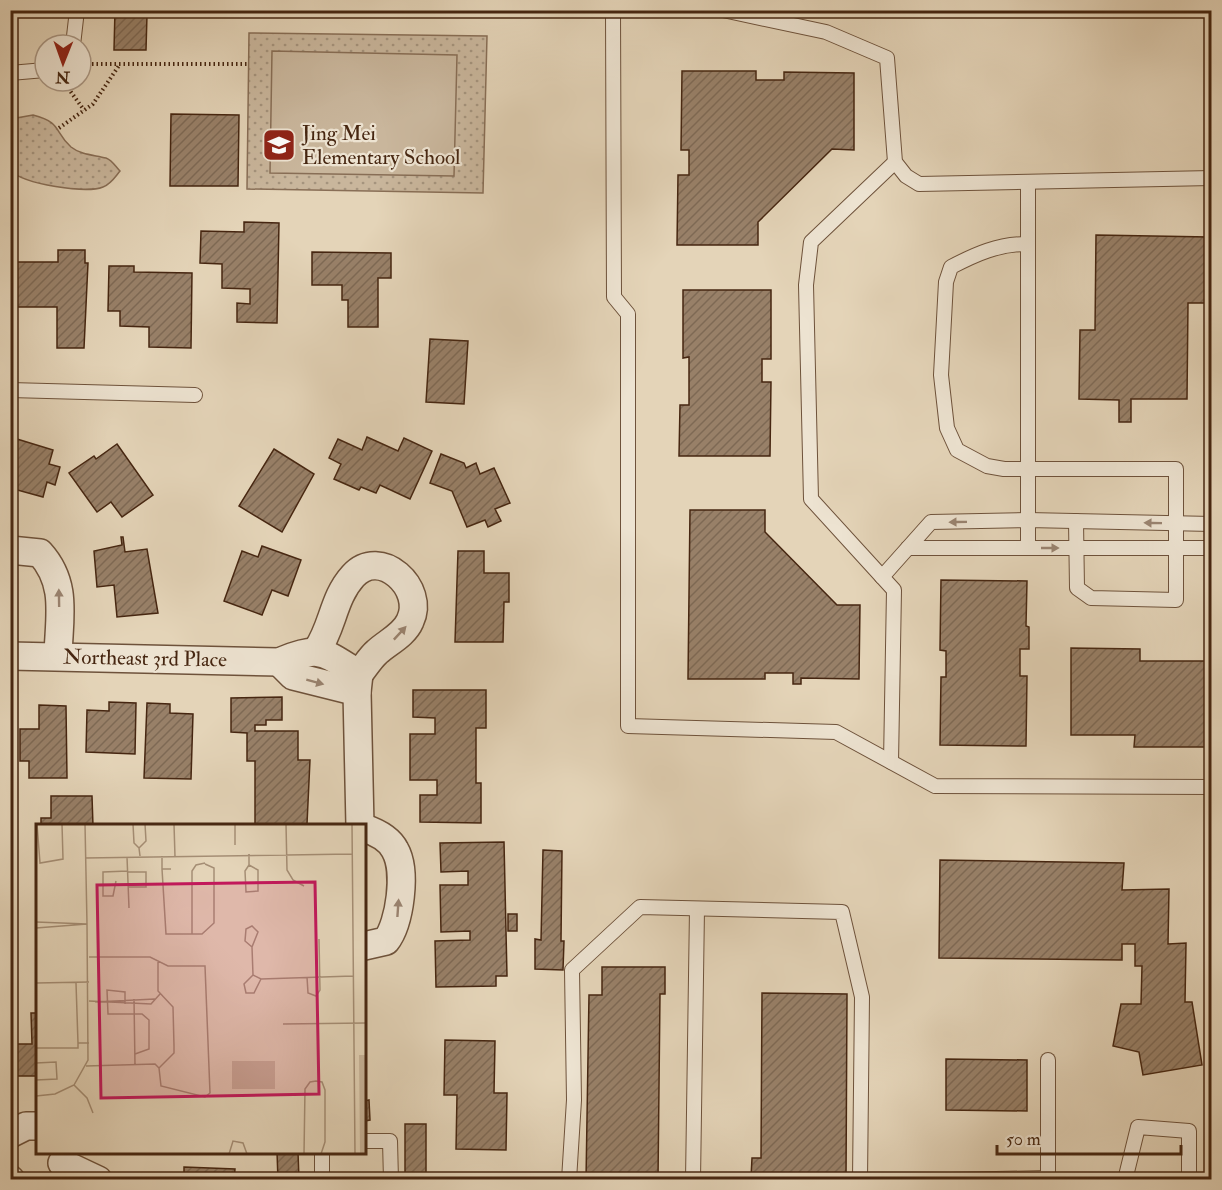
<svg xmlns="http://www.w3.org/2000/svg" width="1222" height="1190" viewBox="0 0 1222 1190" font-family="'IM FELL Double Pica',serif">
  <defs>
    <pattern id="park-dots" width="8" height="8" patternUnits="userSpaceOnUse" patternTransform="scale(1.5)"><rect width="8" height="8" fill="#c9b69c"/><path d="M2 2h.1M6 6h.1" fill="none" stroke="#a5947e" stroke-width="1.8" stroke-linecap="round"/></pattern>
    <pattern id="building-hatch" width="6" height="6" patternUnits="userSpaceOnUse" patternTransform="scale(1.5)"><rect width="6" height="6" fill="#988068"/><path d="M-1 1l2-2M0 6l6-6M5 7l2-2" fill="none" stroke="#7e6954"/></pattern>
  </defs>
  <rect width="100%" height="100%" fill="#e4d4b8"/>
  <filter id="stains"><feTurbulence type="fractalNoise" baseFrequency=".00333" numOctaves="4"/><feColorMatrix values="0 0 0 0 .2 0 0 0 0 .09 0 0 0 0 .02 0 0 0 .5 -.17"/></filter>
  <radialGradient id="worn" r=".72"><stop offset=".6" stop-color="#630" stop-opacity="0"/><stop offset="1" stop-color="#630" stop-opacity=".3"/></radialGradient>
  <!-- park -->
  <g fill="url(#park-dots)" stroke="#886e56" stroke-width="1.5">
    <path d="M249 33 487 36 483 193 247 189Z"/>
    <path d="M33 115C63 123 53 131 71 147 81 155 95 155 106 158 112 160 116 167 120 171 115 177 111 184 103 187 86 194 24 184 11 171V119Z"/>
  </g>
  <!-- pitch -->
  <path fill="#c9b69c" stroke="#886e56" stroke-width="1.5" d="M272 51 457 55 454 176 270 173Z"/>
  <!-- building -->
  <g fill="url(#building-hatch)" stroke="#462611" stroke-width="1.5">
    <path d="M115 10H154V15H147L146 50H114Z"/>
    <path d="M682 71H756V80H784V72L854 73V150L832 149 758 222V245H677L678 175H689V150H681Z"/>
    <path d="M171 114 239 115 238 186H170Z"/>
    <path d="M244 222 279 223 277 323 237 322V303L250 304V289L222 288V264L200 263 201 231 244 232Z"/>
    <path d="M1096 235 1209 237 1208 303H1188L1187 399H1131V422H1119V400L1079 399 1080 330H1095Z"/>
    <path d="M58 250H85V263H88L84 348H57V307H10V262H58Z"/>
    <path d="M312 252 391 253V278H378V327H348V300H342V285H312Z"/>
    <path d="M109 266H134V272L192 273 191 348 149 347V327L120 326V311H108Z"/>
    <path d="M683 290H771V359H762V382H771L770 456H679L680 405H689V357L683 358Z"/>
    <path d="M430 339 468 341 464 404 426 402Z"/>
    <path d="M367 437 398 451 404 438 432 451 410 499 380 485 376 493 361 487 359 490 334 479 341 464 329 458 338 439 362 450Z"/>
    <path d="M17 439 53 450 49 464 60 467 55 485 47 482 43 497 10 488V461Z"/>
    <path d="M117 444 153 495 122 517 111 502 97 512 69 473 94 456 96 459Z"/>
    <path d="M274 449 314 474 282 532 239 506Z"/>
    <path d="M441 454 464 463 466 468 476 463 480 474 494 468 510 503 495 509 501 521 488 527 485 520 467 527 452 491 430 483Z"/>
    <path d="M690 510H765V532L837 605H860L859 679 801 678V684H793V673H765V679H688Z"/>
    <path d="M121 537H123L125 552 147 549 158 613 117 617 114 585 97 587 94 551 122 545Z"/>
    <path d="M262 546 301 560 288 596 272 590 262 615 224 601 242 551 258 557Z"/>
    <path d="M458 551H484V573H509V602H504L503 642H455Z"/>
    <path d="M941 580 1027 581 1026 626 1029 627V649H1020V676H1027L1026 746 940 745 941 677H946V651L940 650Z"/>
    <path d="M1071 648 1140 649V661H1209V747H1134L1135 735H1071Z"/>
    <path d="M413 690H486V728H476V783H481V823L420 822V795H437V780H410V734H435V718L413 717Z"/>
    <path d="M282 697V720H266V725H255V731H298V760H310L307 824H255V761H247V733L231 732V698Z"/>
    <path d="M109 702 136 703 135 754 86 752 87 710 109 711Z"/>
    <path d="M147 703 170 704V713L193 714 191 779 144 778Z"/>
    <path d="M39 705 66 706 67 778H29V761H20V729H39Z"/>
    <path d="M51 796H92L93 826H41V818H51Z"/>
    <path d="M504 842 507 976H496V986L436 987 435 941 470 940V931L441 932 440 885H468V871L441 872 440 843Z"/>
    <path d="M543 850 562 851 561 941H564L563 970 535 969V939L541 940Z"/>
    <path d="M940 860 1124 863 1122 890 1169 889 1168 944 1186 943 1185 1002H1192L1202 1065 1143 1075 1139 1052 1113 1046 1121 1004H1141L1142 966H1135V944H1122V960L939 958Z"/>
    <rect x="508" y="914" width="9" height="17"/>
    <path d="M602 967H665V994H660L658 1180H586L589 995H602Z"/>
    <path d="M762 993 847 994 846 1180H743L751 1178 752 1158H761Z"/>
    <path d="M31 1013H38V1076H11L10 1044H32Z"/>
    <path d="M445 1040 495 1041 494 1093H507L506 1150 456 1149 457 1095H444Z"/>
    <path d="M946 1059 1027 1060V1111L946 1110Z"/>
    <path d="M369 1100 370 1120 364 1121V1101Z"/>
    <rect x="405" y="1124" width="21" height="56"/>
    <path d="M277 1152H298L299 1180H278Z"/>
    <path d="M184 1167 235 1169 234 1180H184Z"/>
    <path d="M443 1173 493 1174V1180H443Z"/>
  </g>
  <g fill="none" stroke-linecap="round" stroke-linejoin="round">
    <!-- service casing -->
    <g stroke="#6e523b" stroke-width="16">
      <g id="service">
        <path d="M613 10 614 297 628 314V726L836 732 935 786 1212 787"/>
        <path d="M723 10 826 32 887 58 895 162 906 176 919 184 1212 178"/>
        <path d="M73 45 77 10"/>
        <path d="M10 73 45 70"/>
        <path d="M1028 182V548"/>
        <path d="M1027 244C998 244 976 254 951 267L946 282 941 375 947 428 957 450 987 466 1004 469H1176V600L1091 598 1077 588 1076 521"/>
        <path d="M10 390 195 395"/>
        <path d="M908 548H1212"/>
        <path d="M882 577 931 522 1028 520 1212 524"/>
        <path d="M891 762 894 590 811 499 806 285 811 242 895 162"/>
        <path d="M1048 1060V1180"/>
        <path d="M364 1141H390L391 1180"/>
        <path d="M322 1152V1180"/>
        <path d="M569 1180 574 1100 572 970 640 907 842 912 862 997 860 1180"/>
        <path d="M693 1180 697 909"/>
        <path d="M950 1180 1048 1178"/>
        <path d="M1125 1180 1138 1127 1189 1131V1180"/>
      </g>
    </g>
    <!-- minor casing -->
    <g stroke="#6e523b" stroke-width="30">
      <g id="minor">
        <path d="M10 550 40 553C68 584 59 617 58 656"/>
        <path d="M317 650C333 627 333 598 353 576 380 546 426 588 410 621 404 635 388 642 377 652 370 658 365 667 359 674"/>
        <path d="M10 656 279 662C320 645 322 651 359 674"/>
        <path d="M279 662 293 676 357 692"/>
        <path d="M359 674 357 692 360 826"/>
        <path d="M364 828C376 832 389 838 395 850 407 871 400 923 386 941L364 946"/>
        <path d="M10 1134 26 1126H38"/>
        <path d="M62 1163 98 1180"/>
        <path d="M10 1179 11 1180"/>
      </g>
    </g>
    <!-- path -->
    <g stroke="#462611" stroke-width="4" stroke-dasharray="1.5 3" stroke-linecap="butt">
      <path d="M92 64H248"/>
      <path d="M68 88 84 110"/>
      <path d="M59 128 93 104 120 64"/>
    </g>
    <!-- service -->
    <use href="#service" stroke="#ede3d1" stroke-width="14"/>
    <!-- minor -->
    <use href="#minor" stroke="#ede3d1" stroke-width="27"/>
  </g>
  <!-- one-way arrows -->
  <defs><path id="oneway-solid" d="M-6-.8H1V-3.2L6.5 0L1 3.2V.8H-6Z" transform="scale(1.5)"/></defs>
  <g fill="#9a8471">
    <use href="#oneway-solid" transform="translate(958 522) rotate(179)"/>
    <use href="#oneway-solid" transform="translate(1153 523) rotate(-179)"/>
    <use href="#oneway-solid" transform="translate(1050 548)"/>
    <use href="#oneway-solid" transform="translate(59 598) rotate(-91)"/>
    <use href="#oneway-solid" transform="translate(400 633) rotate(-47)"/>
    <use href="#oneway-solid" transform="translate(315 682) rotate(15)"/>
    <use href="#oneway-solid" transform="translate(398 908) rotate(-86)"/>
  </g>
  <!-- icons -->
  <defs>
    <g id="school-square" transform="scale(1.725)"><rect x="-9" y="-9" width="18" height="18" rx="4" fill="#8f2418" stroke="#ede3d1"/><path d="M0-5L7-2L0 1L-7-2ZM-4 1L0 2.5L4 1V4Q0 6-4 4Z" fill="#fff"/></g>
  </defs>
  <g fill-rule="evenodd">
    <use href="#school-square" x="279" y="145"/>
  </g>
  <g text-anchor="middle" stroke-width="4.5" stroke-linejoin="round" paint-order="stroke">
    <!-- poi labels -->
    <g font-size="21" fill="#462611" stroke="#ede3d1" text-anchor="start">
      <text x="302" y="140">Jing Mei<tspan x="302" dy="24">Elementary School</tspan></text>
    </g>
    <!-- street labels -->
    <g font-size="21" fill="#462611" stroke="#ede3d1">
      <text transform="translate(145 658) rotate(1)" y="7">Northeast 3rd Place</text>
    </g>
  </g>
  <!-- overview -->
  <g transform="translate(36 824)">
    <rect width="330" height="330" fill="#e4d4b8"/>
    <path d="M323 231H330V330H324ZM196 237H239V265H196Z" fill="#c9b69c"/>
    <path d="M201 240H234V262L201 261Z" fill="#c9b69c"/>
    <path fill="none" stroke="#a58e75" stroke-width="1.5" d="M1 0 4 39 27 35 26 0M49 0 51 100M97 0 98 19 103 24M138 0 139 33M199 0V21M250 0 251 46 257 56 268 62M316 0 319 330M213 30V41L222 46V67L210 68 209 47 213 41M104 32 103 24 110 17 109 0M126 32V45H135M91 33 93 84M49 34 316 30M126 45 130 110H166L178 99V44L169 40M92 48H110V63H92M80 57 77 72H67V48L92 47M0 98 51 100M0 104 51 100M156 110V47L160 41 169 39M216 123 209 117 210 105 216 102 222 108 216 123 217 151M122 137V167L137 183 138 222V229L123 244M217 151 225 155 317 152M217 151 208 160 210 169H218L225 155M271 153 272 169 280 172 284 166 283 115M0 159 53 158M40 159 42 219M98 175 99 241M53 177 115 180 124 170M59 178 119 175M89 180V168L71 166 72 190H106L113 196V225L99 230M247 200 330 199M0 224H42V219H53M0 239 20 238 21 255 0 256M50 242 119 240 123 244 125 262 169 273 174 269 169 142H132L114 133H53M38 261 51 274 57 289M0 272 19 270 38 261 52 236 51 100M193 330 197 317 207 319 211 330M268 330 269 265 274 258 280 257 286 258 289 266V318L285 330"/>
    <path fill="#c2185b" fill-opacity="0.15" stroke="#c2185b" stroke-width="3" d="M279 58 283 270 65 274 61 61Z"/>
    <rect width="330" height="330" fill="none" stroke="#462611" stroke-width="3"/>
  </g>
  <!-- margin -->
  <rect width="1222" height="1190" fill="none" stroke="#e4d4b8" stroke-width="36"/>
  <rect x="12" y="12" width="1198" height="1166" fill="none" stroke="#462611" stroke-width="3"/>
  <rect x="18" y="18" width="1186" height="1154" fill="none" stroke="#462611" stroke-width="1.5"/>
  <!-- north arrow -->
  <g transform="translate(63 63) rotate(181)"><circle r="28" fill="#ede3d1" stroke="#aa9784" stroke-width="1.5"/>
  <path d="M0-4.5L10 22L0 15L-10 22Z" fill="#8f2418"/>
  <text y="-9" font-size="16" font-weight="bold" text-anchor="middle" fill="#462611">N</text>
  </g>
  <!-- scale -->
  <path d="M997 1145v9h184v-9" fill="none" stroke="#462611" stroke-width="3"/>
  <text x="1006" y="1145" font-size="18" fill="#462611" stroke="#ede3d1" stroke-width="4.5" paint-order="stroke">50 m</text>
  <rect width="100%" height="100%" filter="url(#stains)"/>
  <rect width="100%" height="100%" fill="url(#worn)"/>
</svg>
